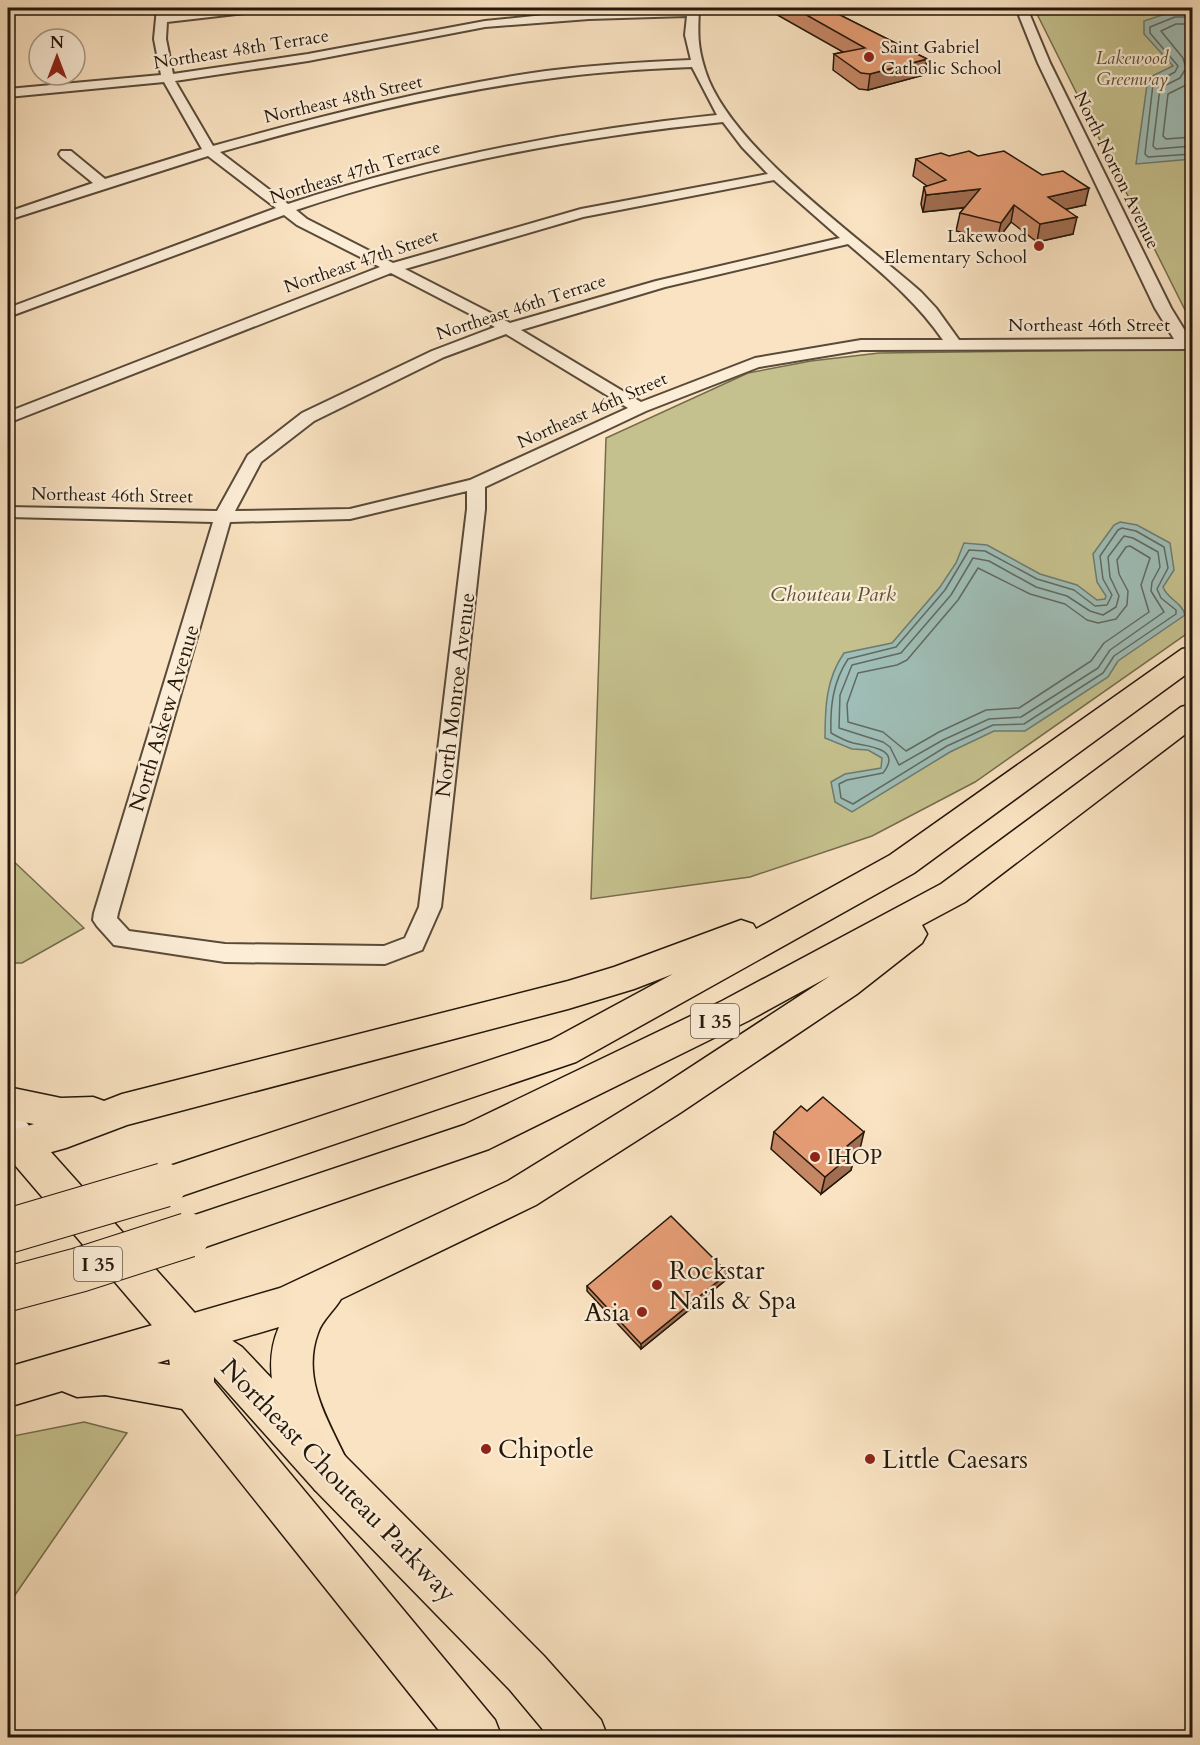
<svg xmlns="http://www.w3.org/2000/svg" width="1200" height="1745" viewBox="0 0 1200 1745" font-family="Cardo,serif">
  <rect width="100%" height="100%" fill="#fae3c2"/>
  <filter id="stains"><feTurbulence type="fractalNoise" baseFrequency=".00333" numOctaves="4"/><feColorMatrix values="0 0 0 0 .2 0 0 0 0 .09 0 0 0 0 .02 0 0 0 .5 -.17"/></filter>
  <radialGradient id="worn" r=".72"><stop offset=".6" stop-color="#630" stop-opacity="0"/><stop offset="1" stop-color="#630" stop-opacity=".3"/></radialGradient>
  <!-- green -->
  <g fill="#c5c18e" stroke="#746c4c" stroke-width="1.5">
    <path d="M1034 8H1192V324Z"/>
    <path d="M1192 349V630L975 782 872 836 750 877 591 899 606 438 748 373 811 361 879 353Z"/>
    <path d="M8 856 84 928 22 963H8Z"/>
    <path d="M84 1422 127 1433 8 1605V1437Z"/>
  </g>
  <!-- water -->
  <g fill="#9fbeb7" stroke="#6d7b72" stroke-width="1.5">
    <path d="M1174 11H1192V159L1136 164 1148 78 1173 66 1144 34V21Z"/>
    <path d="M1120 522 1137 525 1170 543 1174 570 1163 587C1168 600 1182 602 1185 615L1118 661 1108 677 1025 731H994L950 752 852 812 835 802 831 782 845 774 881 768 882 758 868 750 852 749 825 738C825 707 826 679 844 653L892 643 940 587 956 563 964 543 987 545 1040 574 1077 585 1097 600 1105 599 1106 596 1097 582 1093 554 1114 525Z"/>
  </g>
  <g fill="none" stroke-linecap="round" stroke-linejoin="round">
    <!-- shore -->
    <g stroke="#616a61" stroke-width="1.5">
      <path d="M1192 17H1175L1150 27V33L1178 66 1175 72 1153 84 1145 154 1148 157 1192 154"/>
      <path d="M1192 24H1176L1161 31 1183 58 1186 68 1180 78 1160 88 1153 146 1156 149 1192 146"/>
      <path d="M1192 76 1186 85 1168 94 1163 136 1166 139 1192 137"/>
      <path d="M1122 528 1136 531 1164 547 1168 568 1157 589 1161 598 1176 610V614L1114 656 1103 673 1024 724 993 725 947 746 853 804 841 798 839 784 847 780 883 773C903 748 867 746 853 743 845 741 838 737 831 733 830 706 833 682 848 659L896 647 945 590 969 550 985 551 1037 579 1074 590 1095 606 1107 605 1112 595 1103 579 1100 556 1118 530Z"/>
      <path d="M1124 536 1133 538 1158 552 1160 567 1152 582 1151 591 1164 612 1110 650 1098 668 1021 717 989 719 943 740 899 765 890 747 883 742 839 728 840 695 852 665 901 653 951 595 973 558 989 561 1036 587 1067 596 1090 611 1103 615 1116 607 1119 596 1110 577 1108 557Z"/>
      <path d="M1130 546 1150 558 1141 585 1149 612 1104 643 1091 661 1019 708 986 710 939 732 906 751 883 732 848 722 847 704 858 673 897 665 907 660 958 600 978 568 1030 594 1065 604 1087 620 1098 623 1116 619 1127 605 1128 591 1119 574 1117 560 1126 547Z"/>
    </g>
    <!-- minor casing -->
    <g stroke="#594a39" stroke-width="4">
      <path id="minor" d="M157 8H167V15L236 8H269L263 11 167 22 166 39 173 74 308 54 485 21 563 13 699 8C698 32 697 45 705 70 729 147 861 239 921 292L936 308 959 340 1174 339 1155 308 1038 63 1016 8H1027L1050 63 1171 308 1190 339H1192V349L861 350 759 367 646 411 485 487V509L441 907 422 950 385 964 225 962 114 945 97 926 93 920 94 913 213 522 8 517V507L217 511 248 455 302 413 432 351 495 327 391 273 8 423V412L380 267 297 225 284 215 8 317V308L276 208 208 156 8 220V212L93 183 61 157 59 154 61 151H71L105 179 202 149 164 82 8 97V89L161 75 154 39ZM687 16 685 35 691 60C642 62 594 65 546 71 433 87 322 116 213 146L175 81 308 61 485 27 589 19ZM692 67 717 115C571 130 427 158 288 204L220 152C327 122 436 93 546 79 595 72 643 69 692 67ZM723 122 742 147 768 174 581 209 393 263 307 219 296 210C434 163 578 137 723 122ZM774 180 840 238 656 281 510 323 405 269 583 217ZM848 244C883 274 917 302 943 340H861L755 358 641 402 521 330 665 287ZM506 334 628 408 470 480 350 509 235 511 261 462 314 421 444 357ZM467 491V509L419 907 405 938 384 946 225 944 129 931 117 918 118 913 230 522 350 519Z"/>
    </g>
    <!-- secondary casing -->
    <g stroke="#23170b" stroke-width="3">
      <path id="secondary" d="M8 1109C25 1115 31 1128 39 1144L33 1156 20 1160 8 1156Z"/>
    </g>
    <!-- primary casing -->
    <g stroke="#23170b" stroke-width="3">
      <path id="primary" d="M20 1128 33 1132 202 1321 242 1347 347 1458 544 1656 601 1720 608 1738H550L510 1690 315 1490 214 1377V1382L495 1720 502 1738H445L179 1405 173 1390 167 1343 8 1157V1132Z"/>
    </g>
    <!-- motorway casing -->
    <g stroke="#23170b" stroke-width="3">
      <g id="motorway">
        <path d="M1192 647V670L914 873 576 1062 164 1202 150 1197 145 1185 150 1173 164 1168 551 1040 673 974 634 989 568 1009 127 1125 66 1148 8 1164V1132L34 1124 8 1119V1087L61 1098 93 1097 104 1101 122 1094 568 981 614 967 741 920 753 924 756 929 890 855 1182 649Z"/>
        <path d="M1192 704V729L965 902 922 925 927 934 922 943 857 994 680 1113 536 1205 341 1299C334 1311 322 1320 318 1333 299 1384 335 1430 353 1474L347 1490 331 1496 315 1490C291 1442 255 1381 279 1327L157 1363 194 1369 209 1375 215 1390 209 1405 194 1411 105 1395 77 1397 62 1391 8 1407V1367L280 1288 508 1181 654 1091 830 976 748 1021 489 1149 188 1253 174 1248 168 1235 174 1222 464 1125 722 1001 941 884 1181 707Z"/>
      </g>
    </g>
    <!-- minor -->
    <use href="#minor" fill="#fcedd7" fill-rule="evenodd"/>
    <!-- secondary -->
    <use href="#secondary" fill="#fcedd7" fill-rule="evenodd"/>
    <!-- primary -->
    <use href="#primary" fill="#fae3c2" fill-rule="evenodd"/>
    <!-- motorway -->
    <use href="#motorway" fill="#fae3c2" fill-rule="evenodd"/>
    <!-- motorway-bridge casing -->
    <g stroke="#23170b" stroke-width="46" stroke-linecap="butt">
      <g id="motorway-bridge">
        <path d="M8 1231 164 1185"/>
        <path d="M8 1289 79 1270 188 1235"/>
      </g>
    </g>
    <!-- motorway-bridge -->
    <use href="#motorway-bridge" stroke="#fae3c2" stroke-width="44"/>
  </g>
  <!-- wall -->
  <g fill="#c68765" stroke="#23170b" stroke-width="1.5">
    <path d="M765 8H829L830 10 927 59 924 75 868 90 859 89 833 70 834 54 843 52Z"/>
    <path d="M949 156H978L1085 205 1066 209 1073 234 1037 242 1011 222 997 240 956 231 960 213 964 208 923 212 921 204 924 187 927 186 913 176 916 159Z"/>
    <path d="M774 1132 860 1149 855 1153 851 1170 821 1194 771 1149Z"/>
    <path d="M728 1273 727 1279 641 1349 587 1291V1286Z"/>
  </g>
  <!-- shaded-wall -->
  <g fill="#a16e52" stroke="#23170b" stroke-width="1.5">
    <path d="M927 59 924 75 868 90 870 74Z"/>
    <path d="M1089 188 1085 205 1044 214 1048 197Z"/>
    <path d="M980 189 977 206 923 212 926 195Z"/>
    <path d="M1014 205 1011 222 997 240 1001 223Z"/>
    <path d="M1077 217 1073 234 1037 242 1040 224Z"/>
    <path d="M864 1132 860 1149 855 1153 851 1170 821 1194 825 1177 847 1146Z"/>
    <path d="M728 1273 727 1279 641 1349V1344Z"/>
  </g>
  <!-- building -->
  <g fill="#e69d75" stroke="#23170b" stroke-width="1.5">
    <path d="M794 8H829L830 10 927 59 870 74 861 73 834 54 865 48Z"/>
    <path d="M969 151 978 156 1004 151 1042 175 1063 171 1089 188 1048 197 1077 217 1040 224 1014 205 1001 223 960 213 980 189 926 195 924 187 946 180 916 159 941 153 949 156Z"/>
    <path d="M823 1097 864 1132 847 1146 855 1152 825 1177 774 1132 801 1106 807 1111Z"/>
    <path d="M671 1216 728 1273 641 1344 587 1286Z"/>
  </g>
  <!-- markers -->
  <g fill="#8f2418" stroke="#fcedd7" stroke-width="2">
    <circle cx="869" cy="57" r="6"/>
    <circle cx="1039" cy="246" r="6"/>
    <circle cx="815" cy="1157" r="6"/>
    <circle cx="657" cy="1285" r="6"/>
    <circle cx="642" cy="1312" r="6"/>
    <circle cx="486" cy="1449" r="6"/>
    <circle cx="870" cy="1459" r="6"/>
  </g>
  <g text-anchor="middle" stroke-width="4.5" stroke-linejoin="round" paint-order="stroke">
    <!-- far-poi labels -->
    <g font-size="18" fill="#23170b" stroke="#fcedd7" text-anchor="start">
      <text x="881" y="53">Saint Gabriel<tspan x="881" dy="21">Catholic School</tspan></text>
      <text x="1027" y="242" text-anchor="end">Lakewood<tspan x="1027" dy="21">Elementary School</tspan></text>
    </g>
    <!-- far-street labels -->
    <g font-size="18" fill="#23170b" stroke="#fcedd7">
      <text transform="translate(241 49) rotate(-9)" y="6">Northeast 48th Terrace</text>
      <text transform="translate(343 99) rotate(-13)" y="6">Northeast 48th Street</text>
      <text transform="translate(1117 170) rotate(64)" y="6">North Norton Avenue</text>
      <text transform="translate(355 172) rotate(-17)" y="6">Northeast 47th Terrace</text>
      <text transform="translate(361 261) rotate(-19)" y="6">Northeast 47th Street</text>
      <text transform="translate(521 307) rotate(-18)" y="6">Northeast 46th Terrace</text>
      <text x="1089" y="331">Northeast 46th Street</text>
      <text transform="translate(592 410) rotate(-24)" y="6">Northeast 46th Street</text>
      <text transform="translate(112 495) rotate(1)" y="6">Northeast 46th Street</text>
    </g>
    <!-- far-park labels -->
    <g font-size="18" font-style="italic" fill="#5c5239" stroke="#fcedd7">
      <text x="1132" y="64">Lakewood<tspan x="1132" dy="21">Greenway</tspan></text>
    </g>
    <!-- shield labels -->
    <g fill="#fcedd7" stroke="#645748" stroke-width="1.5">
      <rect x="691" y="1004" width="48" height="34" rx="4.5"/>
      <rect x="74" y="1247" width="48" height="34" rx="4.5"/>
    </g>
    <g font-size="20" font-weight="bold" fill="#23170b">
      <text x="715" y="1028">I 35</text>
      <text x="98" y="1271">I 35</text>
    </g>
    <!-- park labels -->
    <g font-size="21" font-style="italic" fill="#5c5239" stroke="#fcedd7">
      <text x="833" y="601">Chouteau Park</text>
    </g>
    <!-- street labels -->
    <g font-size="21" fill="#23170b" stroke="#fcedd7">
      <text transform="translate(455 695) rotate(-83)" y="7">North Monroe Avenue</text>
      <text transform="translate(164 718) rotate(-73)" y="7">North Askew Avenue</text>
    </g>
    <!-- poi labels -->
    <g font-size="21" fill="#23170b" stroke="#fcedd7" text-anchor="start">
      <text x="827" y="1164">IHOP</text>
    </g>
    <!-- near-poi labels -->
    <g font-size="26" fill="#23170b" stroke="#fcedd7" text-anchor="start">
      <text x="669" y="1279">Rockstar<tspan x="669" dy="30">Nails &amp; Spa</tspan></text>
      <text x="630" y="1321" text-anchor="end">Asia</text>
      <text x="498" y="1458">Chipotle</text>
      <text x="882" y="1468">Little Caesars</text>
    </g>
    <!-- near-street labels -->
    <g font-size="26" fill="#23170b" stroke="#fcedd7">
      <text transform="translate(339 1480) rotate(46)" y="9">Northeast Chouteau Parkway</text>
    </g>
  </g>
  <!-- margin -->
  <rect width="1200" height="1745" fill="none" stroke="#fae3c2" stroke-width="30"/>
  <rect x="9" y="9" width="1182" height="1727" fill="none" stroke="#23170b" stroke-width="3"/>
  <rect x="15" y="15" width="1170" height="1715" fill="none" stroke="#23170b" stroke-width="1.5"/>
  <!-- north arrow -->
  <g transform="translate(57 57)"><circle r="28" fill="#fcedd7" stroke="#a59785" stroke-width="1.5"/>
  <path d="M0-4.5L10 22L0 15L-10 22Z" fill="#8f2418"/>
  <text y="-9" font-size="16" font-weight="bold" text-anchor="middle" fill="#23170b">N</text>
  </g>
  <rect width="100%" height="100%" filter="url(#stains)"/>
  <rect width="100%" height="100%" fill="url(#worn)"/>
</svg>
